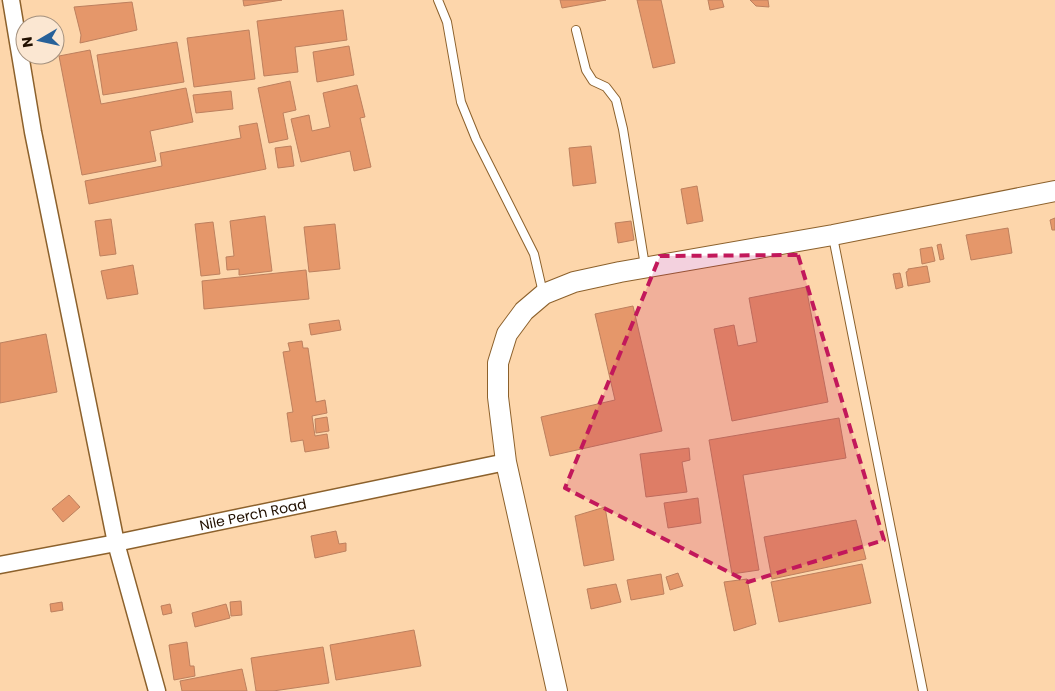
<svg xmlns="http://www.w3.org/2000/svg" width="1055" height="691" viewBox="0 0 1055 691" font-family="Poppins,sans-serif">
  <rect width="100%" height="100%" fill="#fdd6ab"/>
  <!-- building -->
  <g fill="#e5976a" stroke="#bd805e">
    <path d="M243 0H282L244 6Z"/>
    <path d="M560 0H606L562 8Z"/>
    <path d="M637 0H661L675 63 653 68Z"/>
    <path d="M708 0H722L724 7 710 10Z"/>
    <path d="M750 0H768L769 7 756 6Z"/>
    <path d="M132 2 137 30 80 43 81 35 74 7Z"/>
    <path d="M343 10 347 40 295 47 298 72 264 76 257 21Z"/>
    <path d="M249 30 255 79 194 87 187 38Z"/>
    <path d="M177 42 184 82 103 95 97 55Z"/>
    <path d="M349 46 354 75 317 82 313 52Z"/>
    <path d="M90 50 101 104 186 88 193 122 150 131 156 161 82 175 59 56Z"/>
    <path d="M290 81 296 110 283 113 288 139 269 143 258 88Z"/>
    <path d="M357 85 365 117 360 118 371 167 354 171 350 151 301 162 291 119 309 115 312 131 330 127 323 93Z"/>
    <path d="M231 91 233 109 196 113 193 95Z"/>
    <path d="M257 123 266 169 89 204 85 181 162 166 160 153 241 138 239 126Z"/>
    <path d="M291 146 294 166 278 168 275 148Z"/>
    <path d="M591 146 596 183 573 186 569 148Z"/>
    <path d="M697 186 703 221 687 224 681 189Z"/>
    <path d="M265 216 272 271 239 275V269L227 270 226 257 234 256 230 221Z"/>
    <path d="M1055 218V230H1052L1050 220Z"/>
    <path d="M111 219 116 254 100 256 95 221Z"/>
    <path d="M631 221 634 240 618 243 615 223Z"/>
    <path d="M213 222 220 274 201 276 195 224Z"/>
    <path d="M335 224 340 269 309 272 304 227Z"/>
    <path d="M1008 228 1012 253 971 260 966 235Z"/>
    <path d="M941 244 944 259 940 260 937 245Z"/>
    <path d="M932 247 935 261 922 264 920 249Z"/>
    <path d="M133 265 138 294 107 299 101 271Z"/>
    <path d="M927 266 930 282 908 286 906 272 908 271V269Z"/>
    <path d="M306 270 309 299 204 309 202 281Z"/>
    <path d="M900 273 903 287 896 289 893 274Z"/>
    <path d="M806 287 828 402 732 421 714 329 734 325 738 346 757 342 749 298Z"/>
    <path d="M633 306 662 431 550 456 541 417 615 400 595 314Z"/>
    <path d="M339 320 341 330 311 335 309 324Z"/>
    <path d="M46 334 57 392 0 403V343Z"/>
    <path d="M302 341 303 348H308L316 402 325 400 327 413 312 416 315 436 327 434 329 448 305 452 303 440 291 442 287 413 293 412 283 352 290 351 288 343Z"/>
    <path d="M327 417 329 431 316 433 315 419Z"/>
    <path d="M839 418 846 458 743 475 759 570 732 574 709 440Z"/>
    <path d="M689 448 690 460 682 462 687 492 646 497 640 454Z"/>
    <path d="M69 495 80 507 63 522 52 509Z"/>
    <path d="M698 498 701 523 668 528 664 503Z"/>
    <path d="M605 507 614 560 584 566 575 516Z"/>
    <path d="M856 520 866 559 772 579 764 537Z"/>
    <path d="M336 531 339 544 346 543V551L315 558 311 536Z"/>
    <path d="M862 564 871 603 779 622 771 582Z"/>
    <path d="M678 573 683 586 670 590 666 577Z"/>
    <path d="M661 574 664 594 631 600 627 580Z"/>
    <path d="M747 579 756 624 734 631 724 582Z"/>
    <path d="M616 584 621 602 591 609 587 589Z"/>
    <path d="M241 601 242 615 231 616 230 602Z"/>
    <path d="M62 602 63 610 51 612 50 604Z"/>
    <path d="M170 604 172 613 163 615 161 606Z"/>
    <path d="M226 604 230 618 195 627 192 613Z"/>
    <path d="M414 630 421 666 336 680 330 645Z"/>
    <path d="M187 642 190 666H194L195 676 174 680 169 645Z"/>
    <path d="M323 647 329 683 273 691H256L251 658Z"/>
    <path d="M242 669 247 691H182L180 681Z"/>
  </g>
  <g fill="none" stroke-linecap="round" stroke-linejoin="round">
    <!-- service casing -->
    <g stroke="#8c612c" stroke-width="10">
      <g id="service">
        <path d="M438 0 447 22 461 102 476 139 534 254 543 293"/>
        <path d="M576 30 586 70 593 81 606 87 616 100 623 129 645 266"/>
        <path d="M833 237 923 691"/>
      </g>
    </g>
    <!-- minor casing -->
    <g stroke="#8c612c" stroke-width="19">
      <g id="minor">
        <path d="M11 0 33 132 116 543 157 691"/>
        <path id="s1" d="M0 565 116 543 506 462"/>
      </g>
    </g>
    <!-- tertiary casing -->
    <g stroke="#8c612c" stroke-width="22">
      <path id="tertiary" d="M557 691 506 462 498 397V363L507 334 524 311 544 294 574 282 620 272 833 235 1055 191"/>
    </g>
    <!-- service -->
    <use href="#service" stroke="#fff" stroke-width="8"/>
    <!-- minor -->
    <use href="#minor" stroke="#fff" stroke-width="16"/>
    <!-- tertiary -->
    <use href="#tertiary" stroke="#fff" stroke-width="20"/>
  </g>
  <!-- marked area -->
  <path fill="#c2185b" fill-opacity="0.2" stroke="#c2185b" stroke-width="4" stroke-dasharray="10 6" stroke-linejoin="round" d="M798 255 884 540 748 582 565 488 660 256Z"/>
  <g text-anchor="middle" stroke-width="4.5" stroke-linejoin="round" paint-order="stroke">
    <!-- street labels -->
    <g font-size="14" fill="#211000" stroke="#fbe7d2">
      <text dy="5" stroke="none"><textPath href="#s1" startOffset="258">Nile Perch Road</textPath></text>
    </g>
  </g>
  <!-- north arrow -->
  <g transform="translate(40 40) rotate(261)"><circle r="24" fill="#fbe7d2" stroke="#a4917e"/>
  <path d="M0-4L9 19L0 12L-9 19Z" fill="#276199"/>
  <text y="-8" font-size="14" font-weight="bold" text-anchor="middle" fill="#211000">N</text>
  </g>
</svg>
